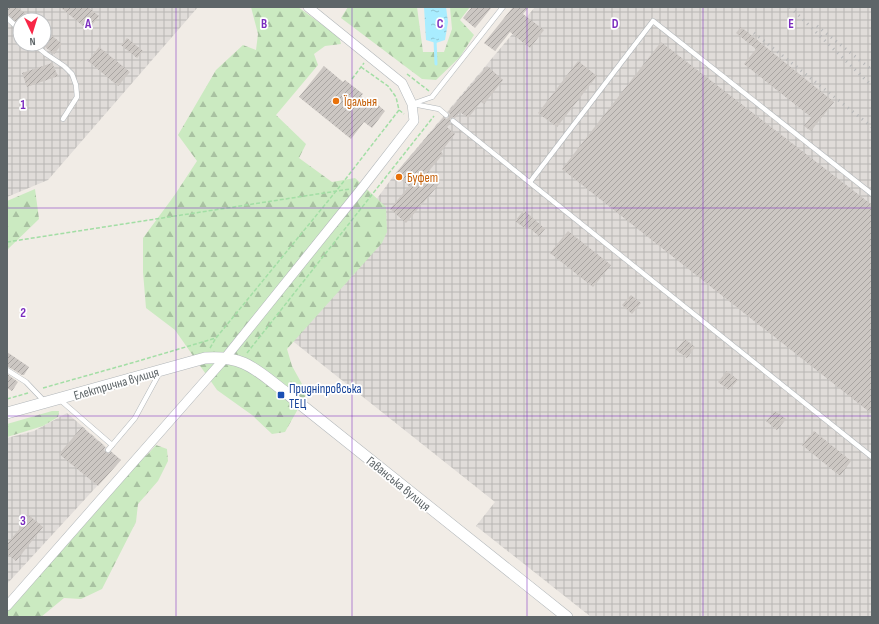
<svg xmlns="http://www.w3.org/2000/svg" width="879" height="624" viewBox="0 0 879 624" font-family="'Sofia Sans Condensed',sans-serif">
  <defs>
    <pattern id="industrial-grid" width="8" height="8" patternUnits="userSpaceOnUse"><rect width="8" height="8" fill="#e0dcd9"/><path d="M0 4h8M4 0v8" fill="none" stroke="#b9b6b4"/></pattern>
    <pattern id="forest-firs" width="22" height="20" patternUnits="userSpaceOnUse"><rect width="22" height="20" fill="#cbeac1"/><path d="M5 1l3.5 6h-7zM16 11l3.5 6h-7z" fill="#a8c1a1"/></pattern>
    <pattern id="water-ripples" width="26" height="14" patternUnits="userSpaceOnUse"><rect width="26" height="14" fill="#a9edff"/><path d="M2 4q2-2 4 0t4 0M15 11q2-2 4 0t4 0" fill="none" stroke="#8dc4d2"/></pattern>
    <pattern id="building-hatch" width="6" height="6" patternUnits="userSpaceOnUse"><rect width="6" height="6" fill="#ccc7c3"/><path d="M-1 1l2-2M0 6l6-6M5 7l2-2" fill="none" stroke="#a9a5a2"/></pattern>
  </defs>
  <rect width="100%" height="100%" fill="#f1ece6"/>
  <!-- industrial -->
  <g fill="url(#industrial-grid)" fill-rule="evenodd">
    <path d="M7 7H198L48 180 7 197ZM20 20H44V44H20Z"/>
    <path d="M535 7H872V617H591L476 526 495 502 280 331 395 174Z"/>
    <path d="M67 413 121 460 7 584V438L34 431Z"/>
  </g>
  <!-- forest -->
  <g fill="url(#forest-firs)">
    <path d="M251 7H298L324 26 338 32 341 44 325 46 314 54 318 65 276 115 306 144 299 158 332 182 355 178 386 207 387 232 382 243 287 349 292 366 307 393 285 432 272 434 252 415 217 390 175 330 146 308 143 272V238L174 196 197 161 178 135 216 70 243 45 256 50 258 34Z"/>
    <path d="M348 7H417L423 52H444L452 29 450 7H470L460 20 474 35 460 57 436 80 422 79 341 18Z"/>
    <path d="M35 189 39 219 7 250V201Z"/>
    <path d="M52 411H59L58 417 43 426 7 437V424Z"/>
    <path d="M156 445 167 449 168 461 158 481 138 504 136 522 102 589 81 599 64 598 41 617H7V612L132 468 148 454Z"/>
  </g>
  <!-- water -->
  <path fill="url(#water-ripples)" d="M424 7H446L448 22 445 40 436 43 426 40Z"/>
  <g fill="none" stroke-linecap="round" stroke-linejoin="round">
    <!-- stream -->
    <path stroke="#a9edff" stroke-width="3" d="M435 40 436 64"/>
  </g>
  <!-- building -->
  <g fill="url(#building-hatch)">
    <path d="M7 7H17L33 20H20V25L7 14Z"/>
    <path d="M60 7H88L99 16 88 30Z"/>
    <path d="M472 7H492L475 28 463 18Z"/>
    <path d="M513 7H529L523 14 544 30 530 48 510 32 495 51 484 43Z"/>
    <path d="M741 27 834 102 811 131 804 126 811 117 744 64 756 49 736 33Z"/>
    <path d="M44 29 62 44 54 54 44 46Z"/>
    <path d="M127 38 143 51 137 58 121 45Z"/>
    <path d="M661 42 872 205V414L562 169Z"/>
    <path d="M99 47 130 72 118 86 88 61Z"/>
    <path d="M578 61 597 76 557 127 538 113Z"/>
    <path d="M52 63 58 76 27 87 22 73Z"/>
    <path d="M324 66 343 82 345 80 363 94 361 96 376 108 378 105 385 111 372 128 364 122 351 139 299 97Z"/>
    <path d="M487 66 503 80 484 104 481 102 468 118 460 112 455 118 452 117 450 119V124L447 127 455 134 441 152 443 154 428 172 440 183 406 223 390 209 409 186 395 174 443 118 447 119 449 117 450 114 448 112Z"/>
    <path d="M524 210 545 229 539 236 528 227 526 229 515 221Z"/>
    <path d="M568 231 611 265 593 287 550 253Z"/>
    <path d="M631 295 641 303 632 314 622 305Z"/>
    <path d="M685 339 695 347 687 358 676 350Z"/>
    <path d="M7 352 29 367 24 375H22L7 366Z"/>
    <path d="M727 371 738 380 729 390 718 382Z"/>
    <path d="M7 374 18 382 12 391 7 388Z"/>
    <path d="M775 411 786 419 777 430 766 421Z"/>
    <path d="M82 427 105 447 104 450 106 453 109 454 111 452 121 460 98 486 59 454Z"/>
    <path d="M814 431 851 461 840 476 802 445Z"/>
    <path d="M30 516 43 527 16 561 7 554V544Z"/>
  </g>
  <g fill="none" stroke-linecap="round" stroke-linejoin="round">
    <!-- service casing -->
    <g stroke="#b2b7ba" stroke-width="5.5">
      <g id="service">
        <path d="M7 18 20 30"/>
        <path d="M34 44 46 54 64 66 72 74 76 85 77 97 63 119"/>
        <path d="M412 104 432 97 503 7"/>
        <path d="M413 104 439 109 446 115"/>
        <path d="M453 121 872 457"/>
        <path d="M530 182 653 21 872 194"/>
        <path d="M7 370 26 382 45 402"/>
        <path d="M59 399 112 445"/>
        <path d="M108 450 135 418 160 372"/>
      </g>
    </g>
    <!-- minor casing -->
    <g stroke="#b2b7ba" stroke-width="10">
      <path id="minor" d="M7 606 226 357 362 188 414 121 412 104 402 83 308 7"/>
    </g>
    <!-- tertiary casing -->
    <g stroke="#b2b7ba" stroke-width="12">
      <path id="tertiary" d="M7 413 205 358C244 355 256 370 284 391L567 617"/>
    </g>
    <!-- path -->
    <g stroke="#a3dea5" stroke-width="1.5" stroke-dasharray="4 2" stroke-linecap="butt">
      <path d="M361 67 388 86 396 97 399 110 404 114"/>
      <path d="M407 74 429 91"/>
      <path d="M352 79 364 63"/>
      <path d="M7 242 350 189"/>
      <path d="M210 348 216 338 337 190 399 110"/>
      <path d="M247 353 434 116"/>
      <path d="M43 388 135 362 216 338"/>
      <path d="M7 399 28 393"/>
    </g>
    <!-- service -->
    <use href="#service" stroke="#fff" stroke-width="4.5"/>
    <!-- minor -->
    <use href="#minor" stroke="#fff" stroke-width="9"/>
    <!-- tertiary -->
    <use href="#tertiary" stroke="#fff" stroke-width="11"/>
    <!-- rail -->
    <g stroke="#b5b6b7" stroke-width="3" stroke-dasharray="1 5" stroke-linecap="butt">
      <path d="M790 7 872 86"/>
      <path d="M817 26 872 70"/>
      <path d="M754 33 872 127"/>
    </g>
  </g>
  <!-- grid -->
  <path fill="none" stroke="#7b2cbf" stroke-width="1" stroke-opacity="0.55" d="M176 7V617M352 7V617M527 7V617M703 7V617M7 208H872M7 416H872"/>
  <!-- markers -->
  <g fill="#e8710a" stroke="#fff" stroke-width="1.5">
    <circle cx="336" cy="101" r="4"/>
    <circle cx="399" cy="177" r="4"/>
  </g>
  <rect fill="#1a4fb4" stroke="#fff" stroke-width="1.5" x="277" y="391" width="8" height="8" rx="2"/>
  <g text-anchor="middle" stroke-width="3.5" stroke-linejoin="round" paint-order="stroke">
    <!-- food labels -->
    <g font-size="13" fill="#c56008" stroke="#fff" text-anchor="start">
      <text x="344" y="106">Їдальня</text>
      <text x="407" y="182">Буфет</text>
    </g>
    <!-- street labels -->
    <g font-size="13" fill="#5e6568" stroke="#fff">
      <text transform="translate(116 383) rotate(-16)" y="5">Електрична вулиця</text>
      <text transform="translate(399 483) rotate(39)" y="5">Гаванська вулиця</text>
    </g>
    <!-- transit labels -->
    <g font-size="13" fill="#164399" stroke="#fff" text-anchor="start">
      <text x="289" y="393">Придніпровська<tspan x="289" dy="15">ТЕЦ</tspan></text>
    </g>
  </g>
  <g font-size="13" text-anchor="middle" font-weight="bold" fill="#7b2cbf" stroke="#fff" stroke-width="3.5" stroke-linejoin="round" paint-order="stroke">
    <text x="88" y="28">A</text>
    <text x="264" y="28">B</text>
    <text x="440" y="28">C</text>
    <text x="615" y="28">D</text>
    <text x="791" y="28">E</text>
    <text x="23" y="109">1</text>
    <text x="23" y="317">2</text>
    <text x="23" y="525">3</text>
  </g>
  <!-- border -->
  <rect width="879" height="624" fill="none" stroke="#5e6568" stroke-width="16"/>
  <!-- north arrow -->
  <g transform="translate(32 32) rotate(176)"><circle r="19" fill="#ffffff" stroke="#bfc1c3"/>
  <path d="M0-3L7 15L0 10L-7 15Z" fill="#f82646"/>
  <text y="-6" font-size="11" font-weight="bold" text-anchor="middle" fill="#5e6568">N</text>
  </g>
</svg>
